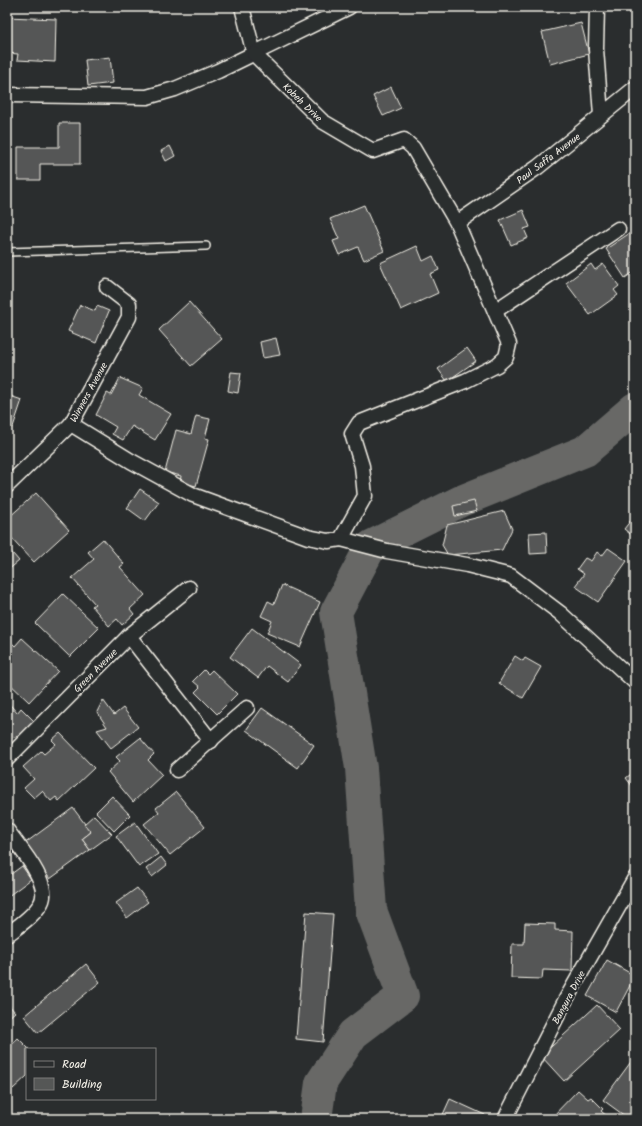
<svg xmlns="http://www.w3.org/2000/svg" width="642" height="1126" viewBox="0 0 642 1126" font-family="Kalam,sans-serif">
  <rect width="100%" height="100%" fill="#2a2d2e"/>
  <filter id="ink" filterUnits="userSpaceOnUse"><feTurbulence type="fractalNoise" baseFrequency=".025" numOctaves="2"/><feDisplacementMap in="SourceGraphic" scale="8" xChannelSelector="R" yChannelSelector="G"/><feConvolveMatrix kernelMatrix="1 2 1 2 8 2 1 2 1" color-interpolation-filters="sRGB"/></filter>
  <g filter="url(#ink)">
    <g fill="none" stroke-linecap="round" stroke-linejoin="round">
      <!-- river -->
      <path stroke="#676866" stroke-width="32" d="M316 1119 321 1083 353 1034 403 996 371 910 361 768 336 612 371 546 461 501 585 451 635 408"/>
    </g>
    <!-- building -->
    <g fill="#555756" stroke="#f4f1e8">
      <path d="M308 7H324V8L310 12Z"/>
      <path d="M7 17 56 19 55 62 17 60 18 54 7 53Z"/>
      <path d="M581 23 589 54 550 64 542 32Z"/>
      <path d="M110 57 113 83 88 86 85 60Z"/>
      <path d="M391 87 401 108 383 116 373 96Z"/>
      <path d="M59 123H80V164H40V180H18V147H59Z"/>
      <path d="M170 146 175 156 166 161 161 151Z"/>
      <path d="M364 205 384 251 364 260 358 247 339 255 333 241 339 239 330 219Z"/>
      <path d="M523 210 530 227 524 229 528 238 511 245 500 220Z"/>
      <path d="M630 233 635 241V271L625 278 606 249Z"/>
      <path d="M417 246 423 261 433 256 439 270 430 274 438 293 401 310 380 263Z"/>
      <path d="M591 264 595 270 603 264 619 286 614 290 618 295 590 315 566 283Z"/>
      <path d="M189 302 222 339 191 366 159 330Z"/>
      <path d="M80 305 95 311 97 306 109 311 96 343 68 331Z"/>
      <path d="M276 338 280 355 263 358 260 342Z"/>
      <path d="M467 348 476 361 447 381 438 369Z"/>
      <path d="M231 372 241 373 238 393 228 391Z"/>
      <path d="M120 378 143 388 139 395 171 414 155 440 132 426 123 440 112 434 116 427 96 415 107 393 111 395Z"/>
      <path d="M7 395 22 400 13 427 7 425Z"/>
      <path d="M196 416 210 419 205 438 209 439 196 486 180 482 181 476 165 472 176 430 191 434Z"/>
      <path d="M140 489 159 502 145 521 127 508Z"/>
      <path d="M36 493 69 530 34 562 7 533V519Z"/>
      <path d="M474 501 477 511 455 516 453 506Z"/>
      <path d="M504 511 512 529 502 550 448 555 442 545 447 525Z"/>
      <path d="M635 515V536L634 537 624 529Z"/>
      <path d="M546 532 547 553 530 554 529 533Z"/>
      <path d="M103 539 124 564 120 567 145 595 130 609 134 614 122 625 117 619 109 626 92 606 95 604 72 578 94 559 88 552Z"/>
      <path d="M7 547 19 561 7 571Z"/>
      <path d="M608 548 627 561 598 602 575 586 584 574 577 569 585 558 591 561 597 552 602 556Z"/>
      <path d="M282 585 320 602 300 647 267 633 272 621 261 616 268 601 274 604Z"/>
      <path d="M63 594 99 628 70 657 35 623Z"/>
      <path d="M252 628 301 665 288 682 267 666 258 678 230 657Z"/>
      <path d="M22 638 58 671 29 702 7 681V646L11 642 15 646Z"/>
      <path d="M515 656 523 661 525 658 541 667 523 698 499 683Z"/>
      <path d="M204 670 208 674 212 670 237 694 217 714 195 692 200 687 193 681Z"/>
      <path d="M103 700 114 715 123 708 138 727 111 748 97 730 107 727 97 712Z"/>
      <path d="M7 701 17 713 21 708 34 721 19 736 7 739Z"/>
      <path d="M262 708 314 745 298 768 246 730Z"/>
      <path d="M60 733 94 768 59 801 56 797 51 801 42 791 34 798 24 788 34 779 23 767 41 751 44 754 56 744 52 740Z"/>
      <path d="M140 738 154 754 148 760 162 775 133 802 108 772 120 761 116 757Z"/>
      <path d="M635 771V786L633 787 626 778Z"/>
      <path d="M176 792 205 827 170 855 144 824 159 812 156 808Z"/>
      <path d="M112 796 130 815 114 831 96 812Z"/>
      <path d="M73 808 91 832 82 839 90 850 50 879 24 844Z"/>
      <path d="M94 815 112 834 90 850 82 839 91 832 84 824Z"/>
      <path d="M135 822 158 854 139 867 116 836Z"/>
      <path d="M161 857 167 865 152 877 146 869Z"/>
      <path d="M22 866 31 879 7 897V877Z"/>
      <path d="M137 888 148 902 127 918 116 903Z"/>
      <path d="M306 912 333 914 323 1042 296 1039Z"/>
      <path d="M525 923 555 924V930L573 931 572 971 543 970 542 979 511 978 512 944H524Z"/>
      <path d="M607 960 635 976 616 1012 587 996Z"/>
      <path d="M86 964 100 982 38 1033 24 1016Z"/>
      <path d="M7 1003 15 1012 7 1019Z"/>
      <path d="M597 1005 620 1030 564 1081 541 1056Z"/>
      <path d="M18 1038 29 1049H27V1076L13 1089 7 1083V1048Z"/>
      <path d="M633 1059 635 1061V1114L631 1119H629L603 1100Z"/>
      <path d="M578 1090 588 1099 591 1097 603 1109 601 1111 610 1119H554L552 1117Z"/>
      <path d="M450 1099 485 1115 483 1119H441Z"/>
    </g>
    <g fill="none" stroke-linecap="round" stroke-linejoin="round">
      <!-- lane casing -->
      <g stroke="#f4f1e8" stroke-width="10">
        <path id="lane" d="M7 252 206 246"/>
      </g>
      <!-- street casing -->
      <g stroke="#f4f1e8" stroke-width="17">
        <g id="street">
          <path d="M242 7 254 54"/>
          <path d="M597 7 596 49 601 115"/>
          <path d="M7 95 147 97 175 89 218 71 349 7"/>
          <path d="M457 223 538 167 635 88"/>
          <path d="M495 311 618 229"/>
          <path d="M71 424 131 461 193 495 308 537 328 541 341 539 365 496 362 466 352 434 359 423 465 381 497 365 506 357 509 344 457 223 413 148 404 140 373 151 322 121 254 54"/>
          <path d="M7 486 71 424 122 330 129 317V304L107 287"/>
          <path d="M341 539 387 551 467 565 511 576 560 613 635 682"/>
          <path d="M129 636 211 741"/>
          <path d="M7 759 129 636 189 588"/>
          <path d="M177 770 247 708"/>
          <path d="M7 830C18 846 52 883 41 903 34 916 18 926 7 935"/>
          <path d="M505 1119 565 1001 635 878"/>
        </g>
      </g>
      <!-- lane -->
      <use href="#lane" stroke="#2a2d2e" stroke-width="7"/>
      <!-- street -->
      <use href="#street" stroke="#2a2d2e" stroke-width="14"/>
    </g>
  </g>
  <g text-anchor="middle" stroke-width="4" stroke-linejoin="round" paint-order="stroke">
    <!-- street labels -->
    <g font-size="10" fill="#f4f1e8" stroke="#2a2d2e">
      <text transform="translate(303 102) rotate(44)" y="4">Kobeh Drive</text>
      <text transform="translate(548 158) rotate(-37)" y="4">Paul Saffa Avenue</text>
      <text transform="translate(88 392) rotate(-61)" y="4">Winners Avenue</text>
      <text transform="translate(95 670) rotate(-45)" y="4">Green Avenue</text>
      <text transform="translate(568 997) rotate(-62)" y="4">Bangura Drive</text>
    </g>
  </g>
  <!-- margin -->
  <rect width="642" height="1126" fill="none" stroke="#2a2d2e" stroke-width="24"/>
  <rect x="12" y="12" width="618" height="1102" fill="none" stroke="#f4f1e8" stroke-width="1.5" filter="url(#ink)"/>
  <!-- legend -->
  <rect x="26" y="1048" width="130" height="52" fill="#2a2d2e" stroke="#7b7b78"/>
  <rect x="34" y="1061" width="20" height="6" fill="#2a2d2e" stroke="#7b7b78"/>
  <text x="62" y="1068" font-size="12" fill="#f4f1e8">Road</text>
  <rect x="34" y="1078" width="20" height="12" fill="#555756" stroke="#7b7b78"/>
  <text x="62" y="1088" font-size="12" fill="#f4f1e8">Building</text>
</svg>
